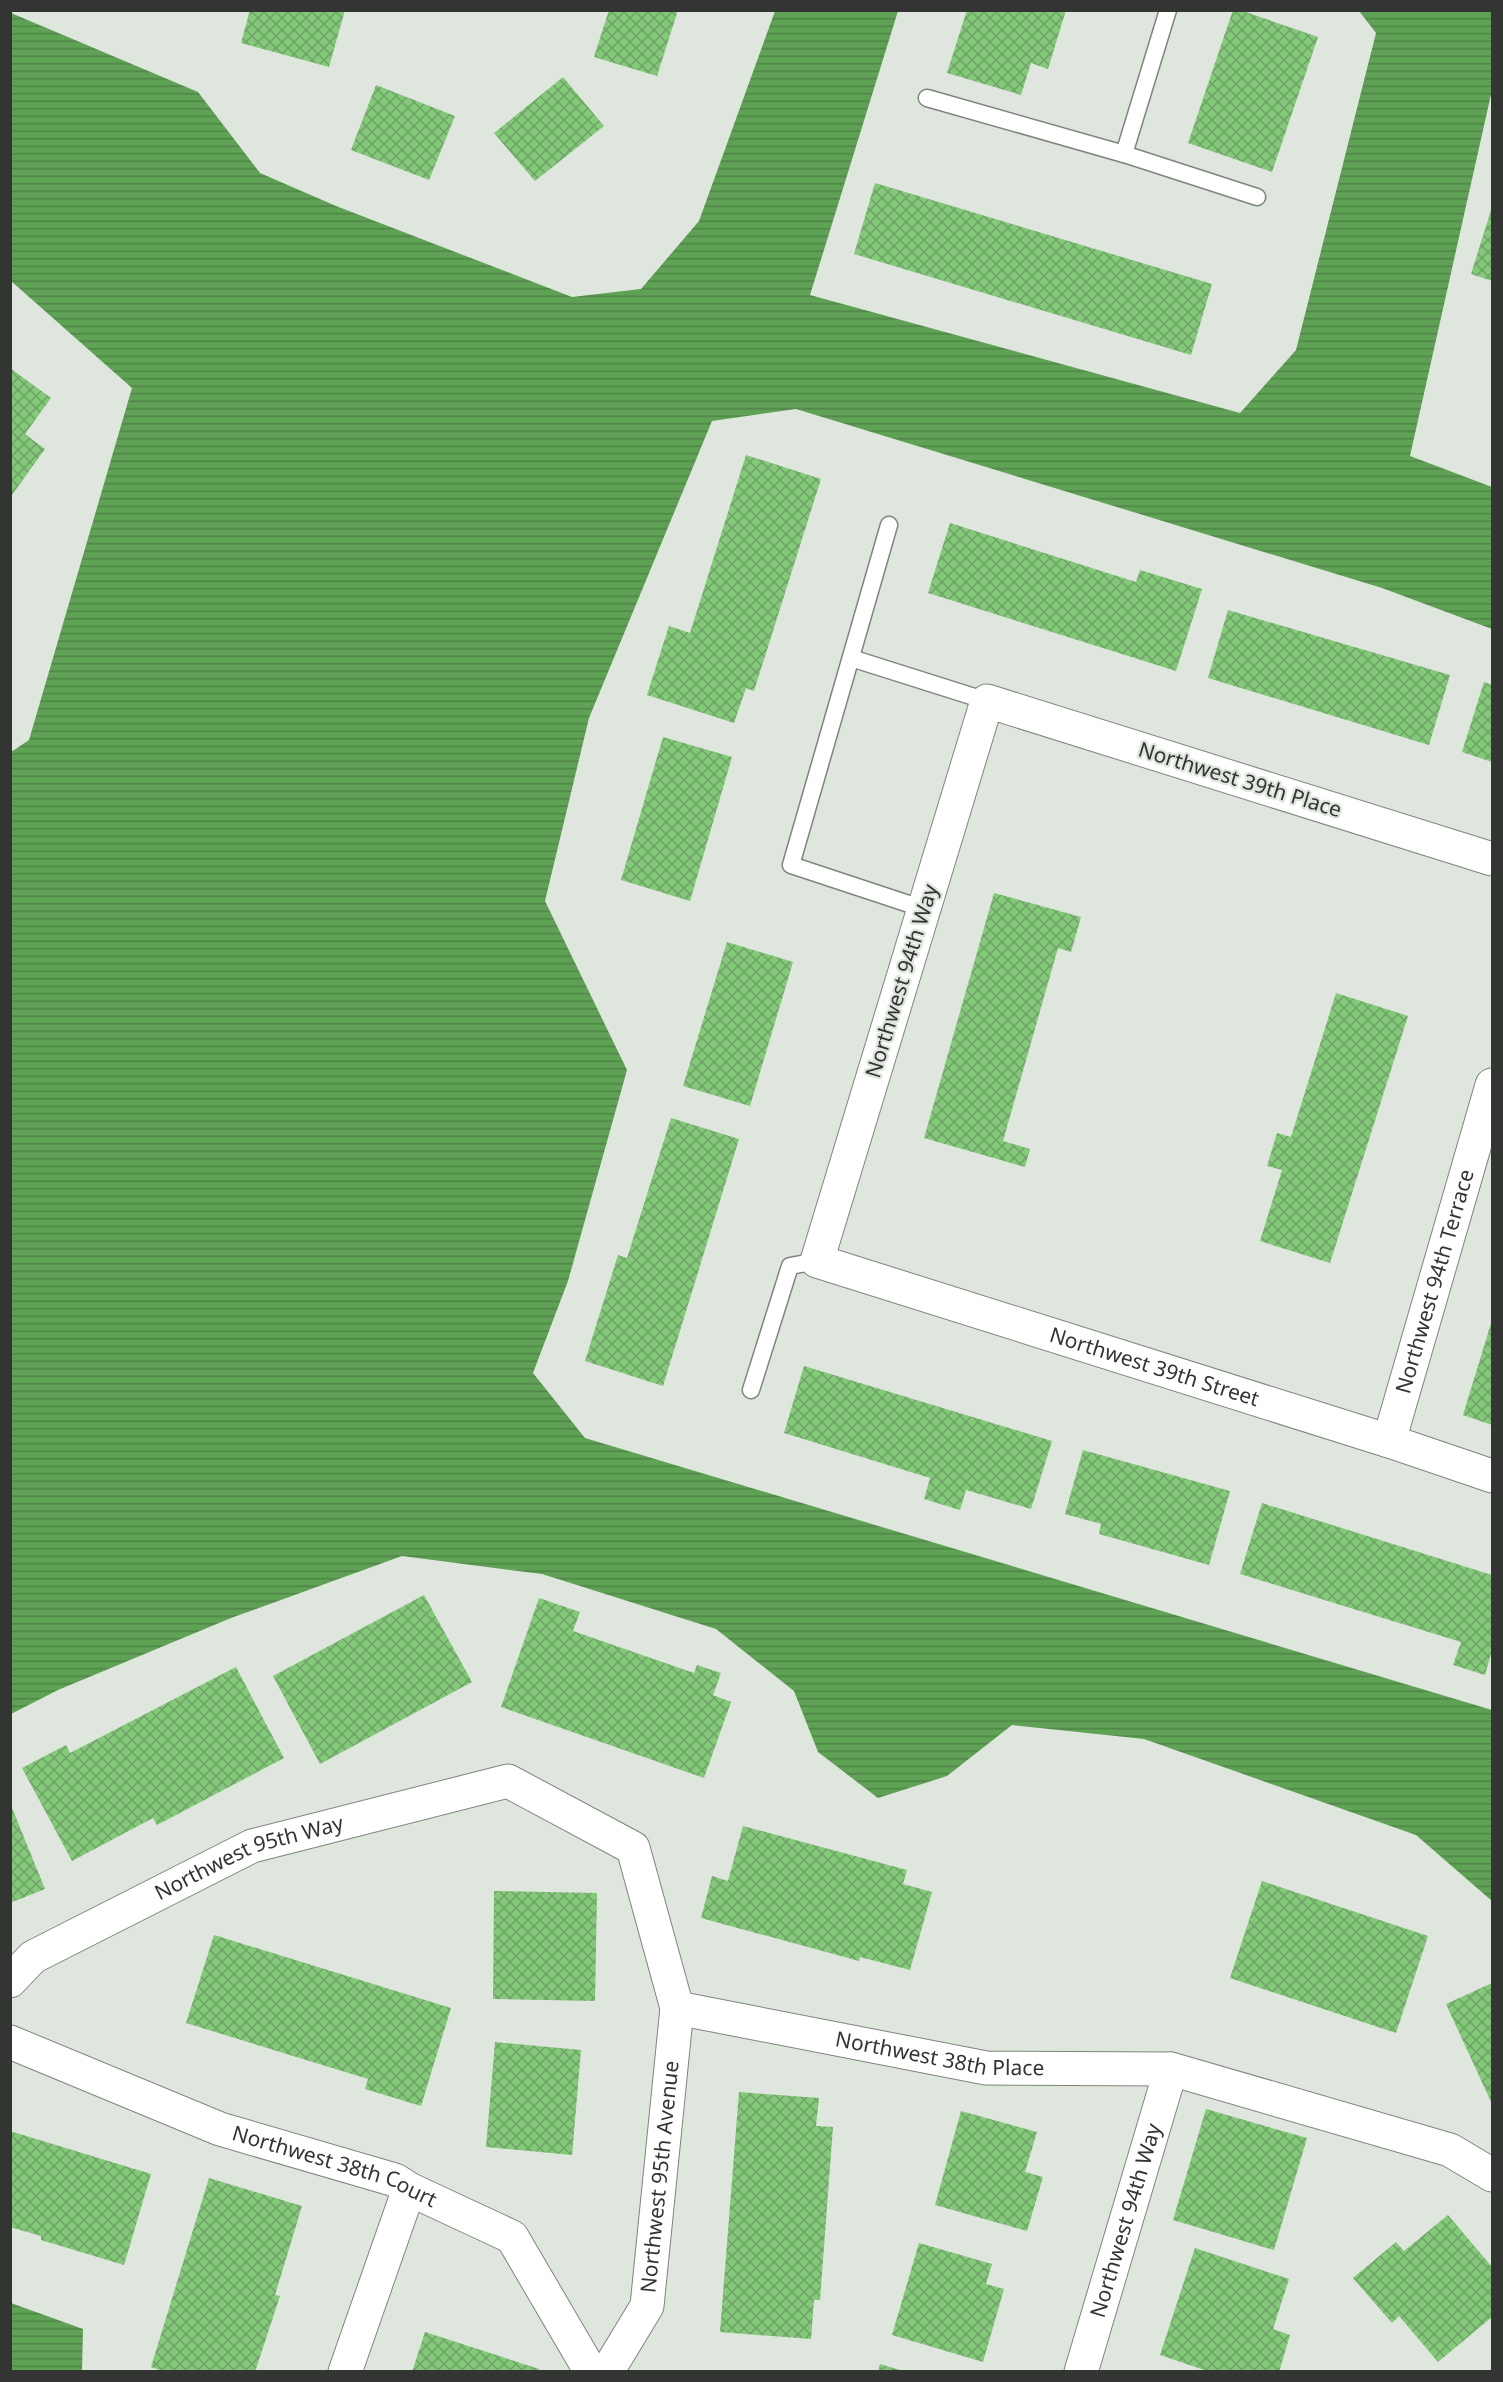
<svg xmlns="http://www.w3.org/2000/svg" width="1503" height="2382" viewBox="0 0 1503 2382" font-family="'Noto Sans',sans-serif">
  <defs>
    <pattern id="water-rules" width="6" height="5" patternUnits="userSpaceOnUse" patternTransform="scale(1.5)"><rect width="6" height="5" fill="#5fa155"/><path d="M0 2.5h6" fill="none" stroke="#4f8447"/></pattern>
    <pattern id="building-cross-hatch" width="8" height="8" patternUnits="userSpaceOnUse" patternTransform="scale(1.5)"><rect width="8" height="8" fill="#84c87a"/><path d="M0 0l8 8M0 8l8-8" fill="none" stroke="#6da365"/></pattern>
  </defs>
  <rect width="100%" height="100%" fill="#dfe6de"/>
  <!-- water -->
  <g fill="url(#water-rules)">
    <path d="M775 11H898L810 295 1240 413 1296 350 1376 33 1359 11H1492V90L1410 456 1492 487V629L1382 588 796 409 712 421 589 718 545 901 627 1070 568 1281 533 1373 585 1438 1492 1710V1901L1416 1835 1144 1739 1012 1725 947 1776 878 1798 818 1752 794 1691 716 1629 542 1574 402 1556 231 1618 58 1690 11 1714V752L29 740 132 388 11 281V13L198 92 260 173 336 206 572 297 641 289 699 221Z"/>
    <path d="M11 2303 83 2329 82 2371H11Z"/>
  </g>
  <!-- building -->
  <g fill="url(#building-cross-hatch)">
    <path d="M250 10H345L329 67 241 43Z"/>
    <path d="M609 10H678L657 76 594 57Z"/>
    <path d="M967 10H1066L1048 69 1031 63 1021 95 947 73Z"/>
    <path d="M1233 10H1240L1318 37 1272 172 1188 143Z"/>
    <path d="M563 77 604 126 535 181 494 133Z"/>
    <path d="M376 85 455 116 429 180 351 150Z"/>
    <path d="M875 183 1212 284 1191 355 854 254Z"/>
    <path d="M1492 207V281L1471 274Z"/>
    <path d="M10 368 51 398 25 434 45 449 12 495Z"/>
    <path d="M746 455 821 479 754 691 746 688 734 723 647 695 669 626 690 633Z"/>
    <path d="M950 523 1136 582 1140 570 1202 589 1176 671 928 593Z"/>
    <path d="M1228 610 1450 675 1429 745 1208 678Z"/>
    <path d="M1484 682 1492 685V762L1462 752Z"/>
    <path d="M663 737 732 757 690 901 621 880Z"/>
    <path d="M994 893 1081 917 1071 952 1058 948 1003 1141 1030 1149 1025 1167 924 1138Z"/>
    <path d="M727 942 793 962 750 1106 683 1086Z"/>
    <path d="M1336 993 1408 1016 1330 1263 1260 1241 1282 1170 1267 1166 1277 1133 1291 1137Z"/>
    <path d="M671 1118 739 1139 663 1386 585 1361 618 1255 627 1258Z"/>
    <path d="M1492 1320V1425L1463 1415Z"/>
    <path d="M804 1366 1052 1441 1031 1509 966 1490 960 1510 924 1499 930 1478 784 1433Z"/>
    <path d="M1083 1450 1230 1491 1209 1565 1099 1534 1101 1524 1065 1514Z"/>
    <path d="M1262 1503 1492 1575V1650L1485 1675 1453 1665 1461 1642 1240 1574Z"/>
    <path d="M424 1595 472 1682 320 1764 273 1676Z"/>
    <path d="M539 1598 580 1612 573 1631 694 1673 697 1665 721 1673 713 1695 731 1702 704 1778 501 1707Z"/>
    <path d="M236 1667 284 1758 157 1825 153 1818 72 1861 22 1768 66 1745 70 1753Z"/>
    <path d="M10 1803 45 1889 10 1903Z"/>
    <path d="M743 1826 907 1870 903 1884 932 1892 910 1970 860 1957 859 1961 701 1918 712 1876 728 1881Z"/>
    <path d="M1262 1881 1428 1936 1396 2033 1230 1978Z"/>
    <path d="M494 1891 597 1893 595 2001 493 1999Z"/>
    <path d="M214 1935 451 2008 421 2106 365 2089 368 2079 186 2023Z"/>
    <path d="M1492 1983V2104L1446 2004Z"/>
    <path d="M495 2042 581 2050 572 2155 486 2147Z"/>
    <path d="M739 2092 819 2098 816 2126 833 2127 820 2300H814L811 2339 720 2332Z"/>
    <path d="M1206 2109 1307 2138 1274 2250 1173 2220Z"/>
    <path d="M961 2111 1037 2132 1025 2172 1043 2177 1027 2231 935 2205Z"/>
    <path d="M10 2131 151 2174 124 2265 41 2240V2236L10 2227Z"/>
    <path d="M209 2178 302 2206 275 2295 280 2296 255 2372H165L151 2367Z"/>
    <path d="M1448 2215 1492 2267V2317L1438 2362 1399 2316 1392 2323 1353 2278 1396 2242 1404 2251Z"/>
    <path d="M919 2243 992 2264 986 2284 1004 2289 983 2362 892 2335Z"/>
    <path d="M1195 2248 1289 2279 1273 2329 1290 2335 1279 2372H1210L1160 2355Z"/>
    <path d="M425 2332 539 2369V2372H412Z"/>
    <path d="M880 2364 903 2371V2372H878Z"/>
  </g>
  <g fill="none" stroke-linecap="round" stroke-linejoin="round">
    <!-- lane casing -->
    <g stroke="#7f857e" stroke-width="19">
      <g id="lane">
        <path d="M1168 10 1124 154 1257 197"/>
        <path d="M927 98 1124 154"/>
        <path d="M889 525 791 865 924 909"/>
        <path d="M851 658 987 701"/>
        <path d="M751 1390 790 1266 817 1261"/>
      </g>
    </g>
    <!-- street casing -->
    <g stroke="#7f857e" stroke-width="35">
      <g id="street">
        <path id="s1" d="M1492 859 987 701 817 1261 1389 1441 1492 1476"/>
        <path id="s2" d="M1389 1441 1492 1085"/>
        <path id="s3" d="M10 1981 33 1957 252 1846 508 1781 633 1848 677 2008 986 2068 1171 2069 1450 2150 1492 2175"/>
        <path id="s4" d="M10 2042 220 2129 395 2180 409 2189 512 2237 591 2372"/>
        <path d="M345 2372 409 2189"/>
        <path id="s5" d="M607 2372 647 2306 677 2008"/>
        <path id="s6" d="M1081 2372 1171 2069"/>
      </g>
    </g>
    <!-- lane -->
    <use href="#lane" stroke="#fff" stroke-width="16"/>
    <!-- street -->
    <use href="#street" stroke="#fff" stroke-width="33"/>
  </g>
  <g text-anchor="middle" stroke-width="4.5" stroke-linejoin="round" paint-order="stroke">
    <!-- street labels -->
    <g font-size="21" fill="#323532" stroke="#dfe6de">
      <text transform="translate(1240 780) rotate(17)" y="7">Northwest 39th Place</text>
      <text transform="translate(902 981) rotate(-73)" y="7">Northwest 94th Way</text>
      <text dy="7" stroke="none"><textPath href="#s2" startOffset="166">Northwest 94th Terrace</textPath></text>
      <text dy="7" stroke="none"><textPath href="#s1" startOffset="1468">Northwest 39th Street</textPath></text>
      <text dy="7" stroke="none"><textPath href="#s3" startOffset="272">Northwest 95th Way</textPath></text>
      <text dy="7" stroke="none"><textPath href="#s3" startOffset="1118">Northwest 38th Place</textPath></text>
      <text dy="7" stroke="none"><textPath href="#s4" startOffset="348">Northwest 38th Court</textPath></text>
      <text dy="7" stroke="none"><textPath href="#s5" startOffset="207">Northwest 95th Avenue</textPath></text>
      <text dy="7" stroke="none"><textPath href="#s6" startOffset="158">Northwest 94th Way</textPath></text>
    </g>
  </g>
  <!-- border -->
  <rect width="1503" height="2382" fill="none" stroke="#323532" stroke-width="24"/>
</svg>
